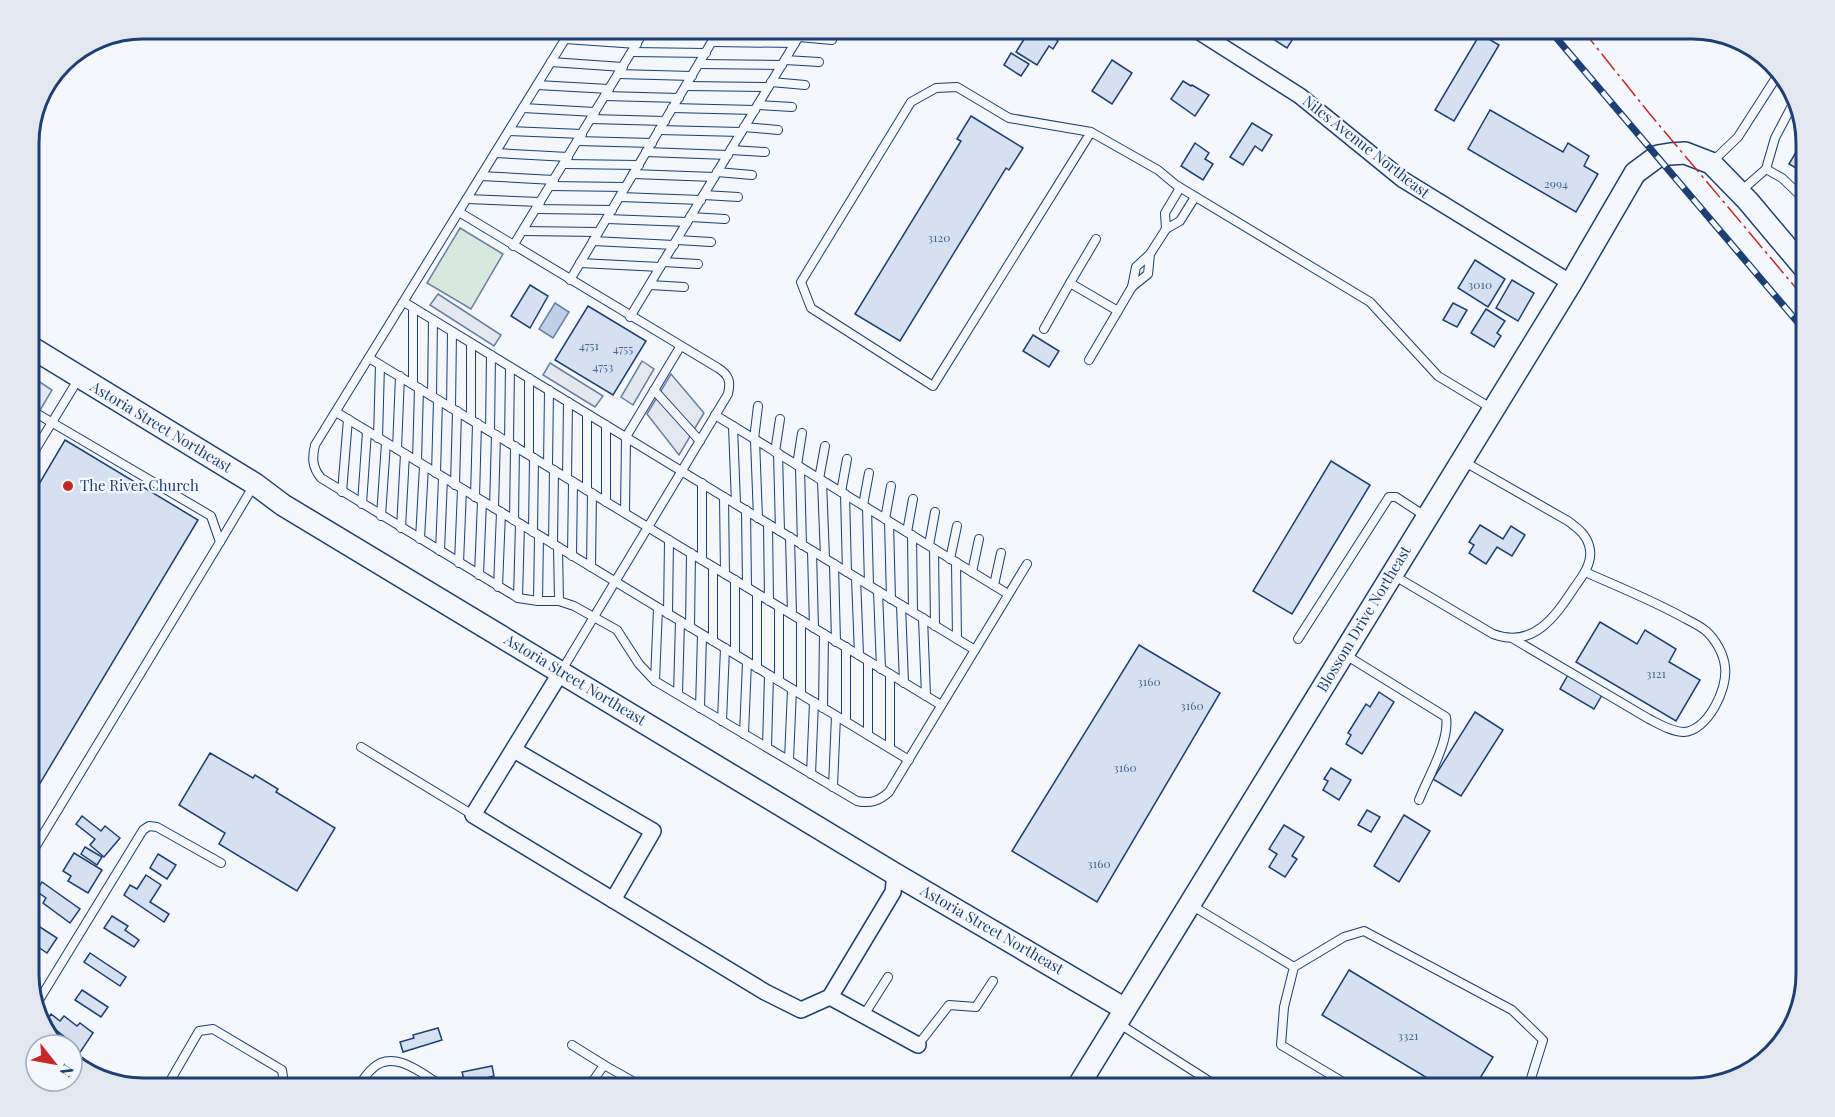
<svg xmlns="http://www.w3.org/2000/svg" width="1835" height="1117" viewBox="0 0 1835 1117" font-family="'Playfair Display',serif">
  <rect width="100%" height="100%" fill="#f4f7fb"/>
  <!-- green -->
  <path fill="#d7e8df" stroke="#687fa3" stroke-width="1.5" d="M460 228 503 254 471 309 427 283Z"/>
  <!-- parking -->
  <g fill="#e3e8f0" stroke="#687fa3" stroke-width="1.5">
    <path d="M438 294 501 335 494 346 430 305Z"/>
    <path d="M642 361 654 369 633 405 621 397Z"/>
    <path d="M550 363 603 396 595 407 543 375Z"/>
    <path d="M671 374 704 413 679 455 647 414Z"/>
    <path d="M29 375 52 390 29 429Z"/>
  </g>
  <!-- water -->
  <path fill="#bed0e5" stroke="#687fa3" stroke-width="1.5" d="M555 303 569 312 553 338 539 329Z"/>
  <!-- building -->
  <g fill="#d5e0f0" stroke="#1d3f73" stroke-width="1.5">
    <path d="M1031 28H1055L1059 31 1054 38 1058 41 1053 49 1049 46 1037 65 1016 52Z"/>
    <path d="M1256 28H1300L1287 48Z"/>
    <path d="M1480 34 1499 45 1454 121 1435 110Z"/>
    <path d="M1011 53 1029 64 1021 76 1004 65Z"/>
    <path d="M1112 60 1132 73 1112 104 1092 91Z"/>
    <path d="M1183 81 1191 86 1192 85 1209 95 1195 116 1171 99Z"/>
    <path d="M1490 110 1563 152 1568 143 1589 156 1584 166 1598 174 1576 212 1468 149Z"/>
    <path d="M971 116 1023 148 1009 170 1006 168 900 341 855 314 961 141 957 139Z"/>
    <path d="M1252 123 1272 135 1262 151 1255 146 1243 165 1230 157Z"/>
    <path d="M1806 135V174L1789 164Z"/>
    <path d="M1195 143 1209 153 1205 159 1213 164 1203 180 1181 166Z"/>
    <path d="M1475 260 1505 279 1488 307 1458 288Z"/>
    <path d="M1512 280 1534 293 1518 321 1496 308Z"/>
    <path d="M530 285 548 296 530 328 511 316Z"/>
    <path d="M1453 303 1467 310 1457 327 1443 320Z"/>
    <path d="M588 306 646 341 613 395 555 360Z"/>
    <path d="M1486 309 1505 321 1497 333 1501 336 1494 347 1471 333Z"/>
    <path d="M1033 335 1059 351 1049 367 1023 351Z"/>
    <path d="M65 440 198 520 33 795 29 793V501Z"/>
    <path d="M1331 461 1370 485 1292 614 1253 591Z"/>
    <path d="M1480 525 1503 539 1511 526 1525 535 1512 556 1497 547 1486 564 1469 553 1474 545 1469 542Z"/>
    <path d="M1600 622 1637 644 1645 630 1676 649 1669 662 1700 680 1676 721 1576 662Z"/>
    <path d="M1139 645 1220 693 1097 902 1012 851Z"/>
    <path d="M1568 675 1602 695 1594 709 1560 689Z"/>
    <path d="M1379 692 1394 702 1362 754 1346 744 1351 735 1348 733 1366 704 1370 707Z"/>
    <path d="M1475 712 1503 730 1461 796 1433 779Z"/>
    <path d="M210 753 253 778 255 775 278 789 276 792 335 828 297 891 219 844 225 833 179 805Z"/>
    <path d="M1331 768 1351 780 1339 800 1323 790 1328 781 1324 779Z"/>
    <path d="M1367 810 1380 817 1371 832 1358 825Z"/>
    <path d="M1404 815 1430 831 1399 882 1374 866Z"/>
    <path d="M82 816 101 831 105 826 120 838 104 857 90 845 95 839 76 824Z"/>
    <path d="M1284 825 1304 837 1292 856 1297 859 1285 877 1269 867 1277 854 1269 849Z"/>
    <path d="M85 847 102 857 97 865 81 854Z"/>
    <path d="M74 853 102 870 88 893 68 881 71 876 63 871Z"/>
    <path d="M158 854 176 865 167 879 150 868Z"/>
    <path d="M146 875 161 885 150 902 169 914 164 922 124 895 130 885 137 889Z"/>
    <path d="M42 882 80 909 70 923 43 903 46 898 36 891Z"/>
    <path d="M112 916 128 926 125 930 139 940 134 947 104 928Z"/>
    <path d="M29 920 57 938 47 953 29 941 31 932 29 931Z"/>
    <path d="M90 953 126 977 120 986 84 962Z"/>
    <path d="M1349 970 1493 1057 1474 1088H1444L1322 1015Z"/>
    <path d="M82 990 108 1007 101 1017 75 1000Z"/>
    <path d="M51 1014 60 1021 64 1016 77 1026 80 1023 93 1033 77 1057 72 1053V1045H69L71 1042 46 1022Z"/>
    <path d="M438 1028 442 1040 403 1052 400 1042 414 1038 413 1035Z"/>
    <path d="M492 1066 494 1076 465 1083 462 1072Z"/>
  </g>
  <g fill="none" stroke-linecap="round" stroke-linejoin="round">
    <!-- lane casing -->
    <g stroke="#1d3f73" stroke-width="10">
      <g id="lane">
        <path d="M572 28 315 445C312 458 312 467 321 478L518 598 538 601H559L574 606 617 630 639 664 655 681 857 801C871 804 879 801 889 792L1027 564"/>
        <path d="M646 29 719 31"/>
        <path d="M799 37 832 40"/>
        <path d="M565 39 637 44"/>
        <path d="M712 42 795 43"/>
        <path d="M632 52 706 53"/>
        <path d="M785 60 819 62"/>
        <path d="M551 62 623 67"/>
        <path d="M699 64 782 65"/>
        <path d="M618 74 692 76"/>
        <path d="M771 82 805 85"/>
        <path d="M537 85 609 89"/>
        <path d="M686 86 768 87"/>
        <path d="M605 96 679 98"/>
        <path d="M758 105 792 107"/>
        <path d="M523 108 595 112"/>
        <path d="M672 108 755 110"/>
        <path d="M591 119 665 121"/>
        <path d="M744 127 778 130"/>
        <path d="M659 130 741 132"/>
        <path d="M509 131 582 134"/>
        <path d="M1091 132 933 386 811 308 801 282 911 102 936 88 957 87 1009 118 1091 132 1158 170 1176 185 1370 302 1438 376 1491 408"/>
        <path d="M577 141 652 143"/>
        <path d="M731 150 765 152"/>
        <path d="M646 152 728 155"/>
        <path d="M495 153 568 157"/>
        <path d="M1712 162 1738 137 1779 73"/>
        <path d="M564 164 639 165"/>
        <path d="M1766 169 1775 138 1795 100"/>
        <path d="M717 172 752 175"/>
        <path d="M633 174 714 177"/>
        <path d="M481 176 554 180"/>
        <path d="M550 186 625 187"/>
        <path d="M1180 188 1165 213 1166 229 1180 221 1195 197"/>
        <path d="M1741 191 1766 169 1782 178 1806 201"/>
        <path d="M704 195 738 197"/>
        <path d="M620 197 701 200"/>
        <path d="M467 199 540 202"/>
        <path d="M536 209 612 210"/>
        <path d="M459 212 718 368C729 375 731 381 728 394L562 670"/>
        <path d="M690 217 725 219"/>
        <path d="M607 219 687 222"/>
        <path d="M523 231 598 232"/>
        <path d="M677 240 711 242"/>
        <path d="M593 241 674 245"/>
        <path d="M513 246 646 28"/>
        <path d="M1150 254 1148 274 1132 287 1136 267 1150 254 1166 229"/>
        <path d="M663 262 698 264"/>
        <path d="M580 263 660 267"/>
        <path d="M570 280 720 28"/>
        <path d="M1070 283 1096 239"/>
        <path d="M650 285 684 287"/>
        <path d="M404 302 975 650"/>
        <path d="M630 317 804 28"/>
        <path d="M1044 329 1070 283 1118 311"/>
        <path d="M369 358 941 705"/>
        <path d="M1089 360 1132 287"/>
        <path d="M413 384V308"/>
        <path d="M654 390 700 441"/>
        <path d="M432 396 433 320"/>
        <path d="M451 408 452 332"/>
        <path d="M29 409 211 516 220 542 33 851 29 848"/>
        <path d="M336 412 909 760"/>
        <path d="M715 415 1008 594"/>
        <path d="M471 419V343"/>
        <path d="M733 426 736 504"/>
        <path d="M490 431 491 355"/>
        <path d="M378 438 380 365"/>
        <path d="M754 439 758 406"/>
        <path d="M755 440 758 518"/>
        <path d="M509 443 510 367"/>
        <path d="M397 449 400 376"/>
        <path d="M775 452 780 419"/>
        <path d="M778 453 780 531"/>
        <path d="M529 454V378"/>
        <path d="M29 460 79 378"/>
        <path d="M417 461 419 388"/>
        <path d="M797 465 802 433"/>
        <path d="M548 466 549 390"/>
        <path d="M800 467 802 545"/>
        <path d="M436 473 438 400"/>
        <path d="M567 478 568 402"/>
        <path d="M819 479 825 446"/>
        <path d="M822 481 825 558"/>
        <path d="M702 483V560"/>
        <path d="M455 485 457 411"/>
        <path d="M587 490V414"/>
        <path d="M342 492 348 419"/>
        <path d="M841 492 847 459"/>
        <path d="M845 494 847 572"/>
        <path d="M475 497 477 423"/>
        <path d="M724 497 725 574"/>
        <path d="M606 502V425"/>
        <path d="M362 504 367 431"/>
        <path d="M863 505 869 473"/>
        <path d="M494 508 496 435"/>
        <path d="M867 508 869 585"/>
        <path d="M746 510 747 587"/>
        <path d="M625 513 626 437 680 347"/>
        <path d="M381 516 386 443"/>
        <path d="M885 519 891 486"/>
        <path d="M514 520 515 446"/>
        <path d="M889 522 891 599"/>
        <path d="M768 524 769 601"/>
        <path d="M401 528 405 454"/>
        <path d="M533 532 534 458"/>
        <path d="M907 532 913 499"/>
        <path d="M912 535 913 612"/>
        <path d="M790 537 792 614"/>
        <path d="M420 539 424 466"/>
        <path d="M220 542 254 485"/>
        <path d="M553 544 554 470"/>
        <path d="M929 545 935 512"/>
        <path d="M558 547 559 601"/>
        <path d="M934 549 935 626"/>
        <path d="M440 551 443 478"/>
        <path d="M812 551 814 628"/>
        <path d="M572 556 573 482"/>
        <path d="M950 559 957 526"/>
        <path d="M956 562 957 639"/>
        <path d="M459 563 462 489"/>
        <path d="M834 564 836 642"/>
        <path d="M591 567 592 493"/>
        <path d="M972 572 979 539"/>
        <path d="M479 575 482 501"/>
        <path d="M1393 575 1493 634C1533 649 1555 617 1574 588 1582 577 1592 564 1590 550 1588 536 1579 529 1568 521L1463 461"/>
        <path d="M856 578 859 655"/>
        <path d="M994 585 1001 553"/>
        <path d="M498 587 501 512"/>
        <path d="M878 591 881 669"/>
        <path d="M518 598 520 524"/>
        <path d="M538 601 539 536"/>
        <path d="M901 605 904 683"/>
        <path d="M668 614 669 540"/>
        <path d="M923 618 926 696"/>
        <path d="M690 627 691 553"/>
        <path d="M1512 638 1649 719C1659 724 1672 732 1684 732 1708 730 1728 689 1725 667 1724 654 1715 639 1706 631 1700 626 1692 622 1686 619 1654 601 1619 587 1585 572"/>
        <path d="M1298 639 1389 497H1396L1425 516"/>
        <path d="M713 641V567"/>
        <path d="M846 647V721"/>
        <path d="M735 654V580"/>
        <path d="M1344 654 1446 717C1450 741 1428 777 1419 800"/>
        <path d="M757 668V594"/>
        <path d="M655 681 658 608"/>
        <path d="M779 681V607"/>
        <path d="M678 694 680 621"/>
        <path d="M801 694V620"/>
        <path d="M700 708 702 635"/>
        <path d="M823 708 824 634"/>
        <path d="M722 721 725 648"/>
        <path d="M744 734 747 662"/>
        <path d="M868 735V661"/>
        <path d="M361 747 473 815"/>
        <path d="M767 747 769 675"/>
        <path d="M890 748V674"/>
        <path d="M789 760 792 689"/>
        <path d="M811 774 814 702"/>
        <path d="M833 787 836 716"/>
        <path d="M1191 905 1294 967"/>
        <path d="M36 1005 143 830 149 826 157 827 221 863"/>
        <path d="M864 1015 888 977"/>
        <path d="M1118 1023 1220 1088"/>
        <path d="M572 1045 604 1065"/>
        <path d="M918 1045 949 1005 976 1007 993 981"/>
        <path d="M166 1088 199 1031 213 1029 282 1070 284 1084 281 1088"/>
        <path d="M357 1088C362 1082 366 1074 372 1069 394 1047 425 1076 445 1088"/>
        <path d="M588 1088 604 1065 645 1088"/>
        <path d="M1353 1088 1281 1045 1284 1007 1294 967 1344 937 1364 931 1512 1010 1543 1040 1528 1088"/>
      </g>
    </g>
    <!-- street casing -->
    <g stroke="#1d3f73" stroke-width="18">
      <g id="street">
        <path d="M1193 28 1300 96 1402 179 1571 283"/>
        <path d="M561 672 473 815 765 992 801 1010 830 997 893 892 895 874"/>
        <path d="M514 750 653 831 613 900"/>
        <path d="M830 997 918 1045"/>
      </g>
    </g>
    <!-- secondary casing -->
    <g stroke="#1d3f73" stroke-width="24">
      <g id="secondary">
        <path d="M29 346 255 484 283 505 895 874 1125 1009"/>
        <path d="M1077 1088 1571 283 1635 173 1658 156 1670 154 1685 153 1711 163 1748 201 1806 270"/>
      </g>
    </g>
    <!-- lane -->
    <use href="#lane" stroke="#f4f7fb" stroke-width="8"/>
    <!-- street -->
    <use href="#street" stroke="#f4f7fb" stroke-width="15"/>
    <!-- secondary -->
    <use href="#secondary" stroke="#f4f7fb" stroke-width="21"/>
    <!-- rail casing -->
    <g stroke="#1d3f73" stroke-width="7">
      <path id="rail" d="M1548 28 1806 332"/>
    </g>
    <!-- rail -->
    <use href="#rail" stroke="#f4f7fb" stroke-width="4.5" stroke-dasharray="14" stroke-linecap="butt"/>
    <!-- power -->
    <path stroke="#c62828" stroke-width="1.5" stroke-dasharray="21 4.5 3 4.5" stroke-linecap="butt" d="M1581 28 1649 113 1806 300"/>
  </g>
  <!-- markers -->
  <circle fill="#c62828" stroke="#f4f7fb" stroke-width="2" cx="68" cy="486" r="6"/>
  <g text-anchor="middle" stroke-width="4.5" stroke-linejoin="round" paint-order="stroke">
    <!-- number labels -->
    <g font-size="12" fill="#4b6792">
      <text x="1556" y="188">2994</text>
      <text x="939" y="242">3120</text>
      <text x="1480" y="289">3010</text>
      <text x="589" y="350">4751</text>
      <text x="623" y="353">4755</text>
      <text x="603" y="371">4753</text>
      <text x="1656" y="678">3121</text>
      <text x="1149" y="686">3160</text>
      <text x="1192" y="710">3160</text>
      <text x="1125" y="772">3160</text>
      <text x="1099" y="868">3160</text>
      <text x="1408" y="1040">3321</text>
    </g>
    <!-- street labels -->
    <g font-size="15" fill="#1d3f73" stroke="#f4f7fb">
      <text transform="translate(1366 147) rotate(38)" y="5">Niles Avenue Northeast</text>
      <text transform="translate(161 427) rotate(31)" y="5">Astoria Street Northeast</text>
      <text transform="translate(1364 619) rotate(-59)" y="5">Blossom Drive Northeast</text>
      <text transform="translate(575 680) rotate(31)" y="5">Astoria Street Northeast</text>
      <text transform="translate(992 930) rotate(30)" y="5">Astoria Street Northeast</text>
    </g>
    <!-- poi labels -->
    <g font-size="15" fill="#1d3f73" stroke="#f4f7fb" text-anchor="start">
      <text x="80" y="491">The River Church</text>
    </g>
  </g>
  <!-- crop -->
  <path d="M0 0H1835V1117H0ZM143 39H1692A104 104 0 0 1 1796 143V974A104 104 0 0 1 1692 1078H143A104 104 0 0 1 39 974V143A104 104 0 0 1 143 39Z" fill="#e3e8f0" fill-rule="evenodd"/>
  <path fill="none" stroke="#1d3f73" stroke-width="3" d="M143 39H1692A104 104 0 0 1 1796 143V974A104 104 0 0 1 1692 1078H143A104 104 0 0 1 39 974V143A104 104 0 0 1 143 39Z"/>
  <!-- north arrow -->
  <g transform="translate(54 1063) rotate(121)"><circle r="28" fill="#f4f7fb" stroke="#9eadc5" stroke-width="1.5"/>
  <path d="M0-4.5L10 22L0 15L-10 22Z" fill="#c62828"/>
  <text y="-9" font-size="16" font-weight="bold" text-anchor="middle" fill="#1d3f73">N</text>
  </g>
</svg>
